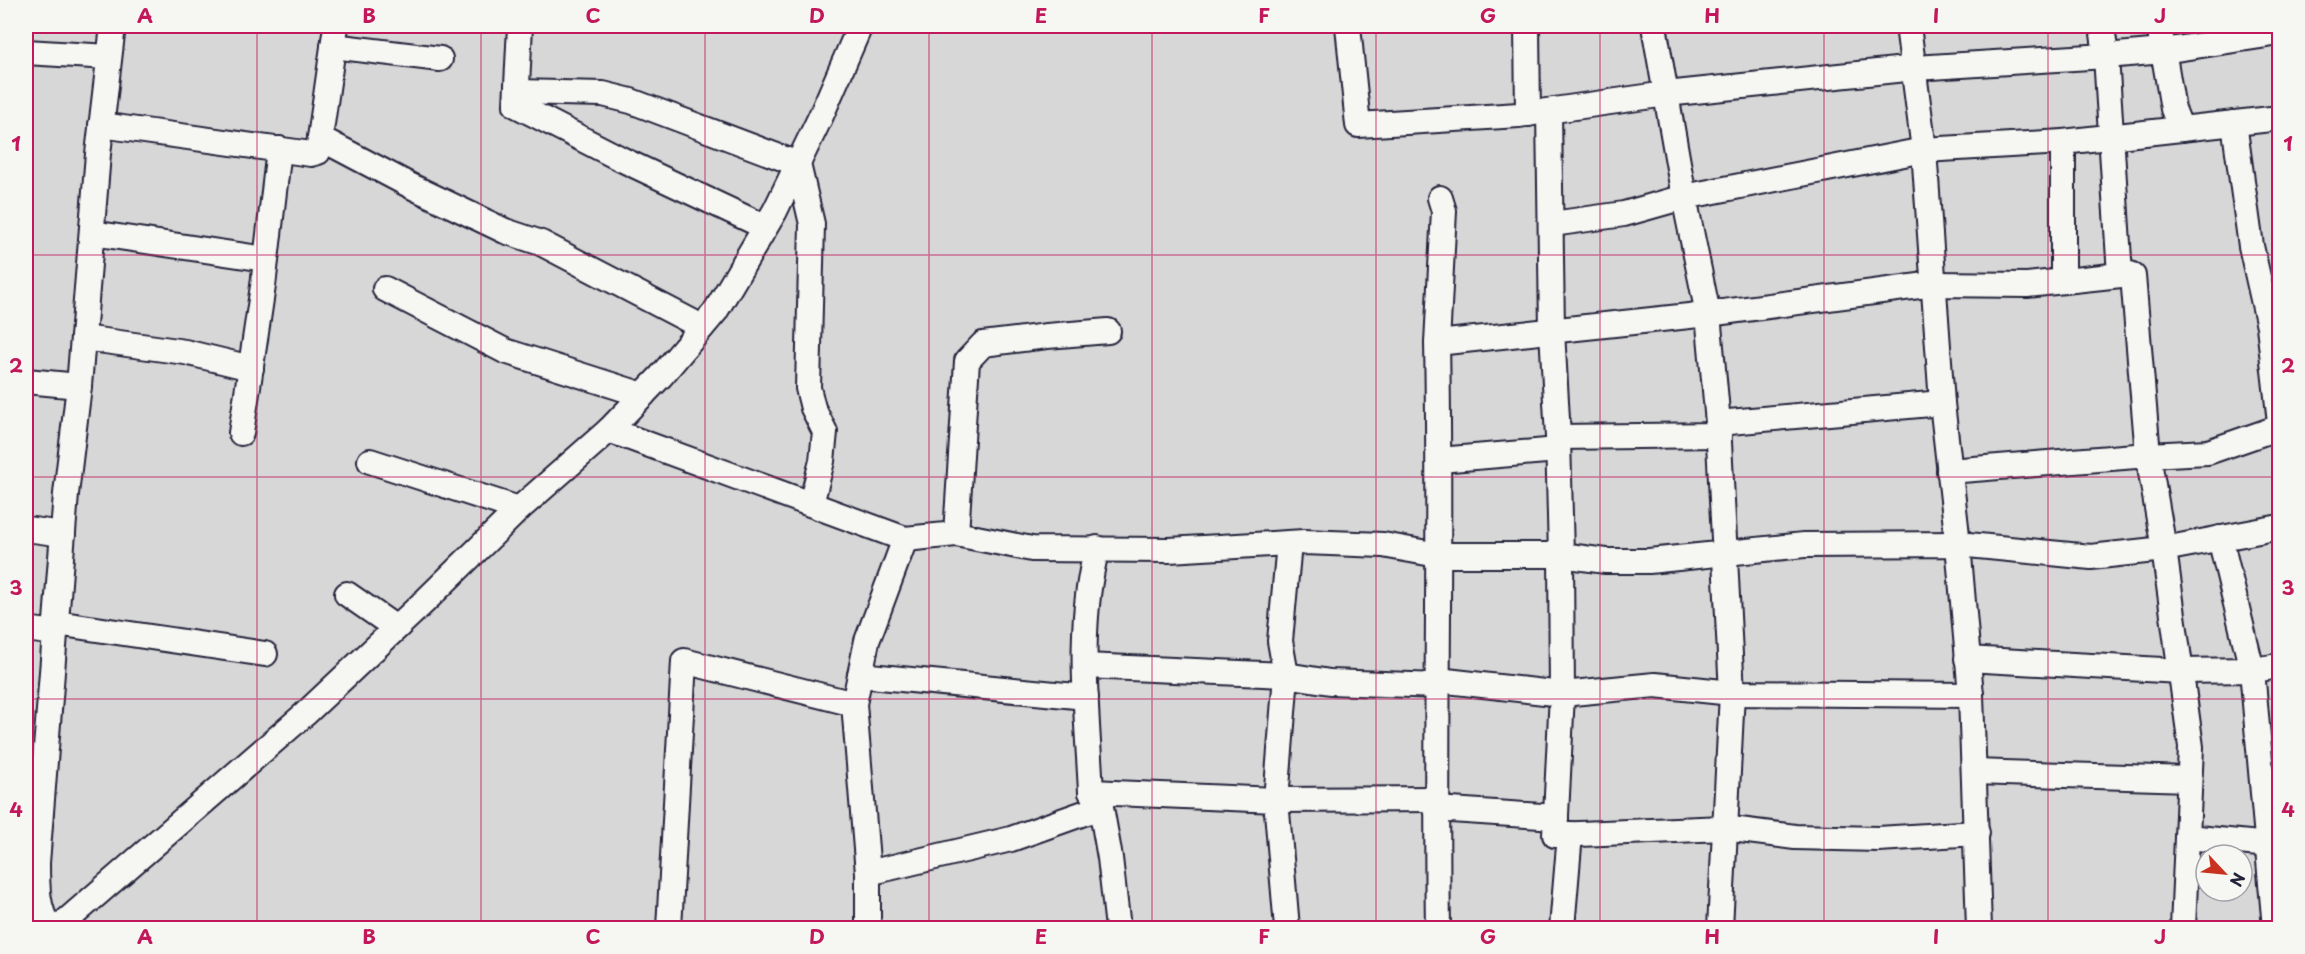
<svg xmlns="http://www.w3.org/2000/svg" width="2305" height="954" viewBox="0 0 2305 954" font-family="'Playpen Sans',sans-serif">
  <rect width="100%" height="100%" fill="#f6f6f2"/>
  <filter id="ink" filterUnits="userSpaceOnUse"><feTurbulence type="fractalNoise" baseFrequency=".0167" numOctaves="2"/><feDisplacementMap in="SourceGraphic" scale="12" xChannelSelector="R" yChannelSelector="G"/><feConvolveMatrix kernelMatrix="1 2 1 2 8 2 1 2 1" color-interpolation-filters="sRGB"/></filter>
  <g filter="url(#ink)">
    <!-- green -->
    <path fill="#d7d7d7" stroke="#7c7c89" stroke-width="1.5" fill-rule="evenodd" d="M26 26H2279V928H26ZM2206 855H2242V891H2206Z"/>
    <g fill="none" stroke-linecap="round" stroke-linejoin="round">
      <!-- minor casing -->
      <g stroke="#22223b" stroke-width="28">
        <g id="minor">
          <path d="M520 26 516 105 621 159 765 227"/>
          <path d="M1348 26 1358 125 1519 115 1666 94 1915 68 2106 56 2163 51 2280 33"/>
          <path d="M1527 26 1528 114"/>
          <path d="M1654 26 1684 197 1708 314 1718 423 1732 693 1720 928"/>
          <path d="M1908 26 1924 150 1942 403 1958 544 1971 695 1979 928"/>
          <path d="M2102 26 2106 56 2120 275"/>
          <path d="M2159 26 2173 109 2181 129 2280 118"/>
          <path d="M333 46 440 59"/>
          <path d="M26 52 109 57"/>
          <path d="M517 92 603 94 631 101 798 164 812 224 808 388 813 408 825 432 822 461 811 504"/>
          <path d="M1549 111 1552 331 1558 437 1561 555 1562 694 1555 835 1724 828 1795 837 1878 839 1977 833"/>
          <path d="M2234 123 2251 246 2269 326 2280 423"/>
          <path d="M101 125 311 154 318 152 336 26"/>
          <path d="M320 138 411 186 505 231 541 243 702 327"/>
          <path d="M1552 224 1624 214 1684 197 1924 150 2063 142 2181 129"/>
          <path d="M92 233 266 259"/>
          <path d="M2063 281V142"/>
          <path d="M385 289 505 351 643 395"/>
          <path d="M83 338 185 352 251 368"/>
          <path d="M1437 343 1444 211 1440 198"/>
          <path d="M26 381 79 386"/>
          <path d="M1718 423 1942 403"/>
          <path d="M609 430 905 539 867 641 854 704 868 873V928"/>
          <path d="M241 433 263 286 279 149"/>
          <path d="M1558 437 1719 435"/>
          <path d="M1439 460 1558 450"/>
          <path d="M370 461 519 509"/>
          <path d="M1949 471 2148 455 2164 549 2191 747 2183 928"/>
          <path d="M26 529 63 534"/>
          <path d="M956 534 967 361 983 344 1047 336 1108 331"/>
          <path d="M2220 538 2252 670 2280 666"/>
          <path d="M905 539 956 534 1032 549 1169 550 1304 542 1383 545 1438 555H1561L1606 561H1649L1804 545 1958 544 2091 557 2164 549 2280 527"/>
          <path d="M1097 548C1076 627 1087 711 1091 792L1101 807 1110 858 1118 928"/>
          <path d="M347 594 396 628"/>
          <path d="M56 623 265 654"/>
          <path d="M26 629 55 633"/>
          <path d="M1967 659 2180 671 2252 670 2275 928"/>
          <path d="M1085 666 1286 675 1330 682 1438 686"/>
          <path d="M860 675 1086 697"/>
          <path d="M1438 680 1562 694 1655 685 1732 693 1971 695"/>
          <path d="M1975 772 2189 779"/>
          <path d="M1091 792 1276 800 1436 799"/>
          <path d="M1436 809 1556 817"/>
          <path d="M2187 837 2280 846"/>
          <path d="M868 873 1011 839 1101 807"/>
          <path d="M50 928C37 910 37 886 37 863L66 494 79 386 98 154 113 26"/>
          <path d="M58 928 305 714 425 601 519 509 609 430 661 376 715 312 775 211 820 118 860 26"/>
          <path d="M669 928 684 661 854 704"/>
          <path d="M1287 928 1276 800 1286 675 1280 641 1289 543"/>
          <path d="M1438 928C1435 733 1441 538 1437 343L1708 314 1934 284 2027 285 2130 274 2133 276 2148 455 2208 452 2280 427"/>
          <path d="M1562 928 1570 834"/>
        </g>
      </g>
      <!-- minor -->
      <use href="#minor" stroke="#f6f6f2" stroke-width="24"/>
    </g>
  </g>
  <!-- grid -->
  <path fill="none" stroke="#c2185b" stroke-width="1.5" stroke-opacity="0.55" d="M257 26V928M481 26V928M705 26V928M929 26V928M1152 26V928M1376 26V928M1600 26V928M1824 26V928M2048 26V928M26 255H2280M26 477H2280M26 699H2280"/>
  <!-- margin -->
  <rect width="2305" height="954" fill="none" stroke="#f6f6f2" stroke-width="66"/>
  <!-- north arrow -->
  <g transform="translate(2224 873) rotate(116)"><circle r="28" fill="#f6f6f2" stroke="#a1a1a9" stroke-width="1.5"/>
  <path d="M0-4.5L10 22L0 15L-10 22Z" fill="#c8321e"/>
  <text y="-9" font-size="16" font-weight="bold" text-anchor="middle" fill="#22223b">N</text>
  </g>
  <rect x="33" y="33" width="2239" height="888" fill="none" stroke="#c2185b" stroke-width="2"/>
  <g font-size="20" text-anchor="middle" font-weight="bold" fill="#c2185b">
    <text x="145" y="23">A</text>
    <text x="369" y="23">B</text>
    <text x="593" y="23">C</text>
    <text x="817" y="23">D</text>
    <text x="1041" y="23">E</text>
    <text x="1264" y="23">F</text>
    <text x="1488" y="23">G</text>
    <text x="1712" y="23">H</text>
    <text x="1936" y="23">I</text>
    <text x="2160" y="23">J</text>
    <text x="16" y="151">1</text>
    <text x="2288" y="151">1</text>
    <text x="16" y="373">2</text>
    <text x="2288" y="373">2</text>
    <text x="16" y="595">3</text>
    <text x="2288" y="595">3</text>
    <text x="16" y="817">4</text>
    <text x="2288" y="817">4</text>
    <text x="145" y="944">A</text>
    <text x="369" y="944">B</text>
    <text x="593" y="944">C</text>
    <text x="817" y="944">D</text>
    <text x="1041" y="944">E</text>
    <text x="1264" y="944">F</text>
    <text x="1488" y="944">G</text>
    <text x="1712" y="944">H</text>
    <text x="1936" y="944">I</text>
    <text x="2160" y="944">J</text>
  </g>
</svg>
